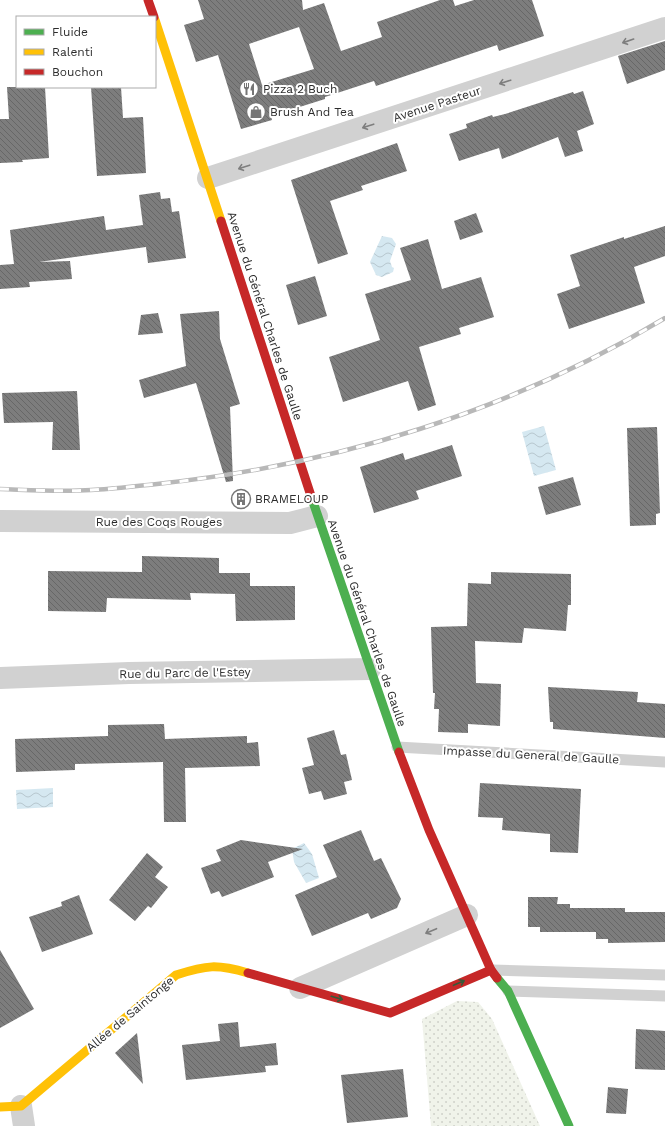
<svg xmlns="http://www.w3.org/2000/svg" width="665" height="1126" viewBox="0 0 665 1126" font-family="'Work Sans',sans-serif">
  <defs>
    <pattern id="grass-dots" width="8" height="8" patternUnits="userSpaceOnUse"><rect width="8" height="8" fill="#f0f3ea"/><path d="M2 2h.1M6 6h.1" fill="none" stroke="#ced0c9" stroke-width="1.8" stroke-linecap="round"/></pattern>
    <pattern id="water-waves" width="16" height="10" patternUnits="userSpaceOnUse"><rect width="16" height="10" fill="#d5e8f1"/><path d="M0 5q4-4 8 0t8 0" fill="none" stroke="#b7c7cf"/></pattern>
    <pattern id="building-back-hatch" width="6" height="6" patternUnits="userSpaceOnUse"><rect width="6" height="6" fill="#7d7d7d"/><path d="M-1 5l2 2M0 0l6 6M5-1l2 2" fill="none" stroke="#676767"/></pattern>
  </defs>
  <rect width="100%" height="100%" fill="#fff"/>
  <!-- grass -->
  <path fill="url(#grass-dots)" d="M457 1001 478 1002 492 1019 540 1126H431L422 1019Z"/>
  <!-- water -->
  <g fill="url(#water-waves)">
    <path d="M382 236 392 238 396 244 390 261 392 267 394 268 393 272 382 277 376 275 370 262Z"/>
    <path d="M544 426 556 470 534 476 522 432Z"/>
    <path d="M53 788V807L17 809 16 790Z"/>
    <path d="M304 843 312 854 319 878 306 883 294 862 292 849Z"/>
  </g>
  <!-- building -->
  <g fill="url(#building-back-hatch)" fill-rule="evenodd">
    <path d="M198 0H302L303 10 324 3 341 51 382 37 377 22 440 0H453L455 6 474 0H532L544 36 499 51 497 45 376 86 374 81 325 97V99L271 116 272 120 241 129 218 55 196 62 184 25 204 19ZM299 27 314 69 262 85 249 44Z"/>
    <path d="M665 41V70L627 84 618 56Z"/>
    <path d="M7 87H45L49 158 22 160 23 162 0 163V119H9Z"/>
    <path d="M91 87H121L123 118 143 117 146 173 97 176Z"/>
    <path d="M583 91 594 124 577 131 583 151 565 157 558 137 502 159 499 148 459 161 449 134 467 128 466 124 492 115 493 117 505 114 573 92 574 94Z"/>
    <path d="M397 143 407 171 361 186 363 190 330 201 348 254 318 264 291 180Z"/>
    <path d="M160 192 161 199 170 198 172 212 179 211 186 258 148 263 146 247 39 262 70 261 72 279 29 282 30 287 0 289V265L14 264 10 230 104 216 106 230 143 225 139 195Z"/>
    <path d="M476 213 483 232 460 240 454 221Z"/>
    <path d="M665 226V256L634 267 645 303 569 329 557 294 580 286 570 255 624 237V239Z"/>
    <path d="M428 239 442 289 481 277 494 317 459 328 461 334 419 347 436 405 418 411 408 381 343 402 329 357 380 340 365 294 411 280 400 248Z"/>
    <path d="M315 276 327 316 298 325 286 285Z"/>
    <path d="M219 311 220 339 240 404 230 407 233 481 226 482 196 383 144 398 139 380 186 366 180 314Z"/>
    <path d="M158 313 163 333 138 335 141 315Z"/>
    <path d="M77 391 80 450H52L53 422 4 423 2 393Z"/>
    <path d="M657 427 660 513 656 514V525L630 526 627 428Z"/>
    <path d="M452 445 462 476 416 491 419 499 374 513 360 467 403 453 405 460Z"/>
    <path d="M573 477 581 505 546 515 538 487Z"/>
    <path d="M142 556 219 558V573H250V586H295V620L236 621 235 594 190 593 191 600 107 598 106 612 48 611V571L142 572Z"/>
    <path d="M491 572 571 574V605H568L566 631 524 628 522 643 475 641 476 683 501 684 500 726 468 724V733L438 732 439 709H434L435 693H433L431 627 467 626 468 583 491 584Z"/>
    <path d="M548 687 638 692 637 702 665 704V738L553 729V722H550Z"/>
    <path d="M164 724 165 739 247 736V743L258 742 260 766 185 768 186 822H164L163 762 75 764V770L16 772 15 739 108 736V725Z"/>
    <path d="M334 730 341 755 346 754 352 780 344 782 347 794 324 800 321 791 309 794 302 768 314 765 307 738Z"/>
    <path d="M480 783 581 789 578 853 550 852V834L502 830 503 818 478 817Z"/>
    <path d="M361 830 374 861 381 858 401 899 397 908 371 919 368 913 312 936 295 895 337 877 323 845Z"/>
    <path d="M241 840 303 849 268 862 274 877 222 897 219 891 211 894 201 868 221 861 216 850Z"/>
    <path d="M147 853 163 867 155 877 168 887 151 908 148 906 135 921 109 900Z"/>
    <path d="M79 895 93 934 42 952 29 917 62 906 61 902Z"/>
    <path d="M528 897H558L557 904H570V908H625V912H665V942L608 943V939H596V932H540V927H528Z"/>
    <path d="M0 950 34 1009 0 1028Z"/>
    <path d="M238 1022 240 1047 276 1043 278 1065 265 1066 266 1072 186 1080 182 1045 220 1041 218 1024Z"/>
    <path d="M636 1029 665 1031V1070L635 1069Z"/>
    <path d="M137 1033 143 1084 115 1053Z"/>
    <path d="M403 1069 408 1117 347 1123 341 1075Z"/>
    <path d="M608 1087 628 1089 626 1114 606 1113Z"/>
  </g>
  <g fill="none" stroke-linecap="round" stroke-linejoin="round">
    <!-- lane -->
    <g stroke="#d1d1d1" stroke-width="11">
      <path d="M397 747 665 762"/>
      <path d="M492 970 665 975"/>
      <path d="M508 991 665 996"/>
    </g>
    <!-- street -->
    <g stroke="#d1d1d1" stroke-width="22">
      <path d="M208 178 665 28"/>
      <path d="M0 521 290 523 317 516"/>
      <path d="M0 678 129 673 370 669"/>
      <path d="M300 988 467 915"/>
      <path d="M21 1106 24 1126"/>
    </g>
    <!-- fast -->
    <g stroke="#4caf50" stroke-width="9">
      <path d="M312 499 399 752"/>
      <path d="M497 978 508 991 569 1126"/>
    </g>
    <!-- slow -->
    <g stroke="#ffc107" stroke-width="9">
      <path d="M155 20 221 221"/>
      <path d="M0 1107 21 1106 176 975C207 965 217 964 248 973"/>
    </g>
    <!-- jam -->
    <g stroke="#c62828" stroke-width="9">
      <path d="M148 0 154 17"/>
      <path d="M221 221 312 499"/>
      <path d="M399 752 429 830 491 970 497 978"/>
      <path d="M248 973 390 1013 491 970"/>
    </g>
    <!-- rail casing -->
    <g stroke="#b8b8b8" stroke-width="4.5">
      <path id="rail" d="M0 489C30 490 61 492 91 490 113 489 135 486 157 484 336 465 511 411 665 318"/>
    </g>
    <!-- rail -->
    <use href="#rail" stroke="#fff" stroke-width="3" stroke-dasharray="9" stroke-linecap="butt"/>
  </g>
  <!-- one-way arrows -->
  <defs><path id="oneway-shaft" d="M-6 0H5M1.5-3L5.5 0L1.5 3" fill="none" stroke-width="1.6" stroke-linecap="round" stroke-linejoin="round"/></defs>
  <g stroke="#7e7e7e">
    <use href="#oneway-shaft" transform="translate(628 41) rotate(161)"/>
    <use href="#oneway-shaft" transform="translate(505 82) rotate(162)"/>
    <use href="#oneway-shaft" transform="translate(368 126) rotate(162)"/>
    <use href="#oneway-shaft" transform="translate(244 167) rotate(162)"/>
    <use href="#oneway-shaft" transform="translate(431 931) rotate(157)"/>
  </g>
  <g stroke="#375a39">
    <use href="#oneway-shaft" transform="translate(459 983) rotate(-23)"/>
    <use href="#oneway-shaft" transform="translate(337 998) rotate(16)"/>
  </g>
  <!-- icons -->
  <defs>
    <g id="restaurant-ring" transform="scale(1)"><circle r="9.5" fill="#fff" stroke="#767676" stroke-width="1.5"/><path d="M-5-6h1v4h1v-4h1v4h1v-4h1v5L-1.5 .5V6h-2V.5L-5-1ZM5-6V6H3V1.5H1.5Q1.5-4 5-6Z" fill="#767676"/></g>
    <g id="shop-ring" transform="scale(1)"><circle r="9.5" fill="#fff" stroke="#767676" stroke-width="1.5"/><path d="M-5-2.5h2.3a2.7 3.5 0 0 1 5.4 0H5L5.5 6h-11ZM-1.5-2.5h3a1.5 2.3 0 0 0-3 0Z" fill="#767676"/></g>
    <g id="building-ring" transform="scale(1)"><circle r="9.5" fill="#fff" stroke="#767676" stroke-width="1.5"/><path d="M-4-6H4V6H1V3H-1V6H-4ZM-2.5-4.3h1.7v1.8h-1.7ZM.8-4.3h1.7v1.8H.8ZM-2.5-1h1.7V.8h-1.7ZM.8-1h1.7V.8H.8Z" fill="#767676"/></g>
  </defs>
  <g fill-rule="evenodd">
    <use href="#restaurant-ring" x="249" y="89"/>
    <use href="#shop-ring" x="256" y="112"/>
    <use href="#building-ring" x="241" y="499"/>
  </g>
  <g text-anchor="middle" stroke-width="4" stroke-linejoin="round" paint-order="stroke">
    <!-- poi labels -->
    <g font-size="12" fill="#2c2c2c" stroke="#fff" text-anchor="start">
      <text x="263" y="93">Pizza 2 Buch</text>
      <text x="270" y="116">Brush And Tea</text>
      <text x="255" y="503">BRAMELOUP</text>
    </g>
    <!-- street labels -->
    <g font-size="12" fill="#2c2c2c" stroke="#fff">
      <text transform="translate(437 104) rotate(-18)" y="4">Avenue Pasteur</text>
      <text transform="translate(265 316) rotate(72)" y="4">Avenue du Général Charles de Gaulle</text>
      <text x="159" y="526">Rue des Coqs Rouges</text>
      <text transform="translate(367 623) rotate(71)" y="4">Avenue du Général Charles de Gaulle</text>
      <text transform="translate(185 673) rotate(-1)" y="4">Rue du Parc de l'Estey</text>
      <text transform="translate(531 755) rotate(3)" y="4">Impasse du General de Gaulle</text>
      <text transform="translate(130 1014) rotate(-40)" y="4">Allée de Saintonge</text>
    </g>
  </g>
  <!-- legend -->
  <rect x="16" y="16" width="140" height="72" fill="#ffffff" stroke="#ababab"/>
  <rect x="24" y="29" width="20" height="6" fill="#4caf50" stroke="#ababab"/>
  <text x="52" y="36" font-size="12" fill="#2c2c2c">Fluide</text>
  <rect x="24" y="49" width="20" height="6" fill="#ffc107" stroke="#ababab"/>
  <text x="52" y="56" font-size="12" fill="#2c2c2c">Ralenti</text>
  <rect x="24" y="69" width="20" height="6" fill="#c62828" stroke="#ababab"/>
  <text x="52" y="76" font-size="12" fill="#2c2c2c">Bouchon</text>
</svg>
